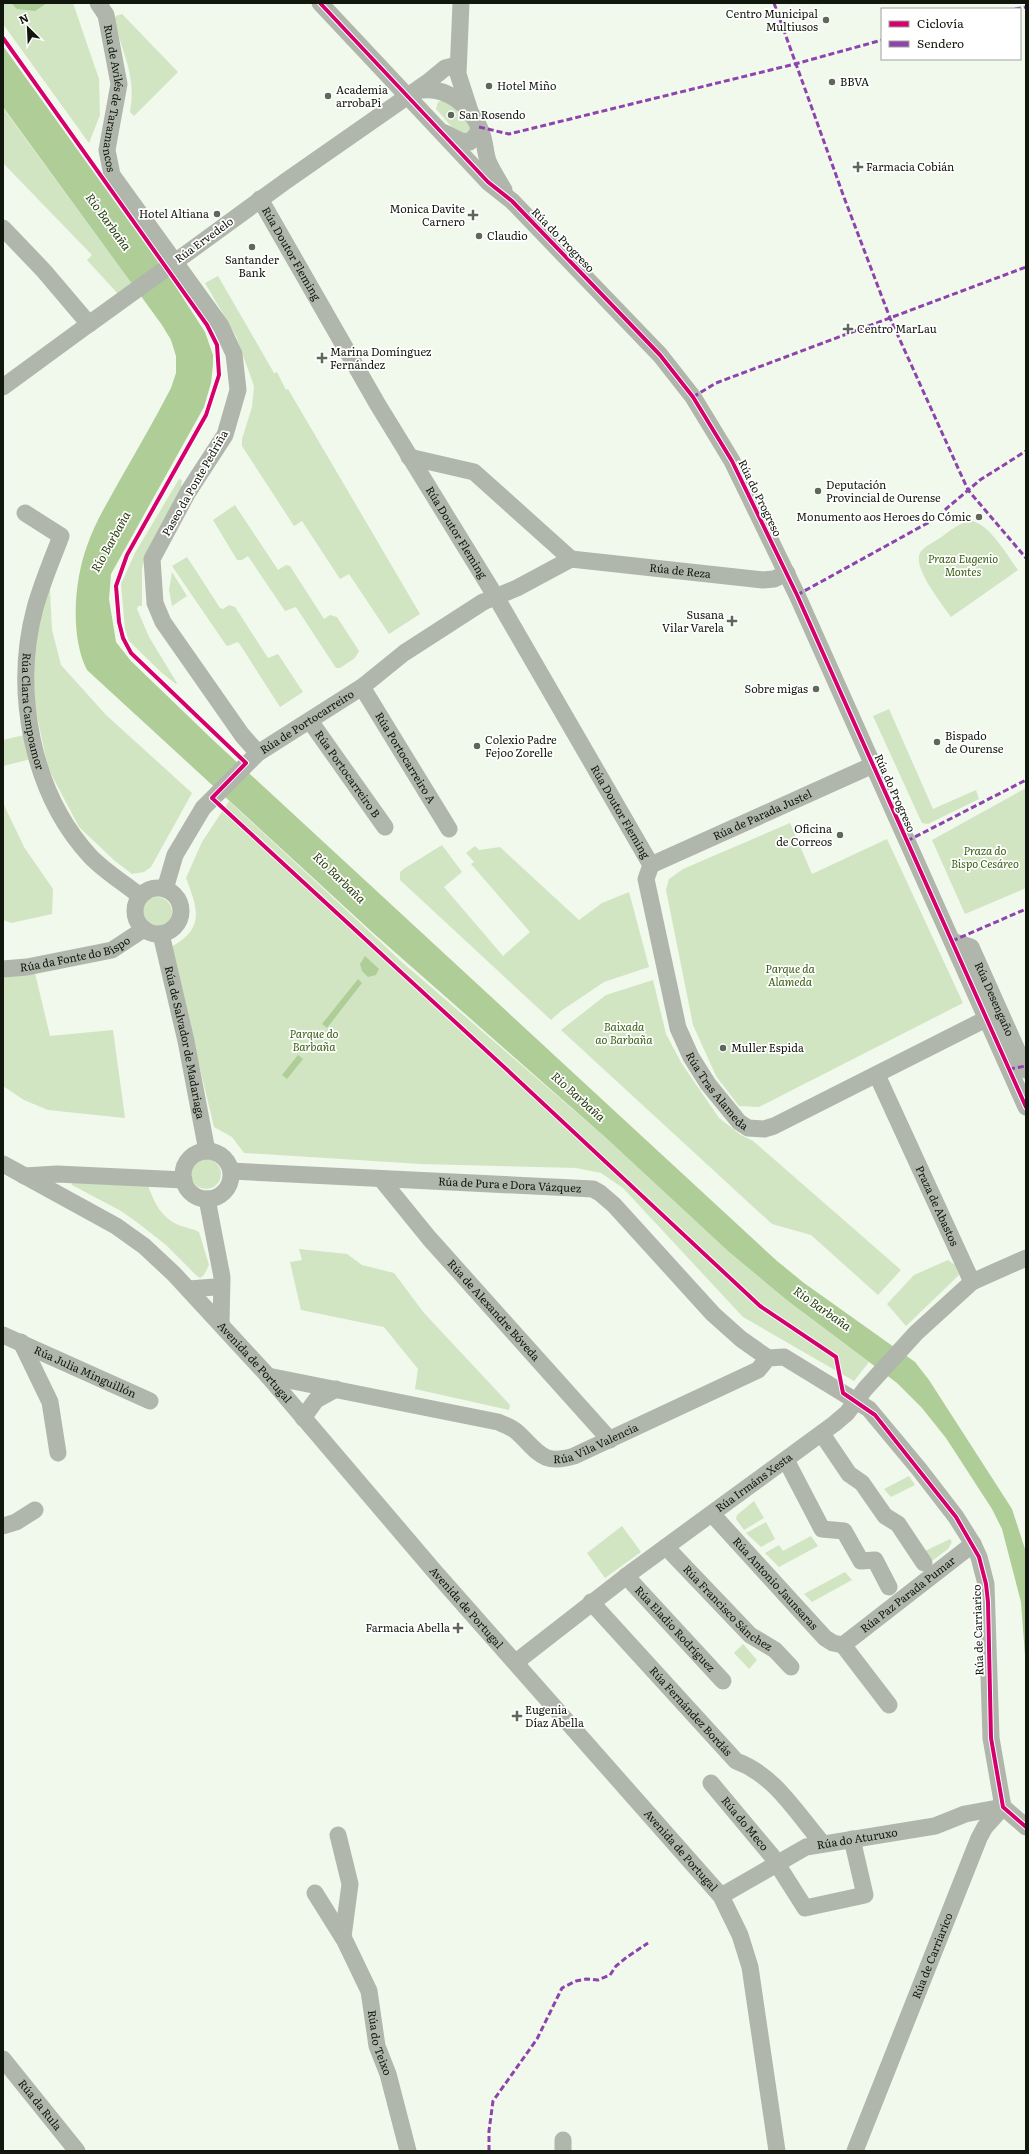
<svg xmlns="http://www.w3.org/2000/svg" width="1029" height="2154" viewBox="0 0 1029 2154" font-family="Literata,serif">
  <rect width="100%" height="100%" fill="#f1f8ec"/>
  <!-- green -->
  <g fill="#d1e5c2">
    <path d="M3 3H73L99 79 100 115 89 143 3 24Z"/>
    <path d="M122 14 178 72 134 116 130 112C137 76 122 53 114 19L116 16Z"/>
    <path d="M445 99 471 124V133L459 135 436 109 438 102Z"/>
    <path d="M3 108 133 285 120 296 87 260 92 255 3 163Z"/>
    <path d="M218 276 274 373 277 372 286 390 288 389 420 614 389 634 349 574 340 579 302 521 294 526 242 446V439L252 407 254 386 236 336 205 283Z"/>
    <path d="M179 479 182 480 181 487 146 553 142 569V606H138L137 609 149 637 177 683 176 684 162 673 129 641 125 629 121 584 135 553Z"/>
    <path d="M235 505 278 570 286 565 290 566 324 619 330 615 337 617 359 651 355 658 340 668H336L296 607 285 611 248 556 242 560H237L213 520Z"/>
    <path d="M972 521C990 525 1007 555 1018 570L951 617C942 604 912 567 920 553 924 546 934 542 940 538 950 531 960 522 972 521Z"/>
    <path d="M187 557 220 608 223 609 229 605 235 607 268 658 278 654 303 692 280 707 239 643 237 642 228 646 226 645 172 566Z"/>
    <path d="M172 572 187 596 172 606 169 590Z"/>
    <path d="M44 589 50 590 52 630 61 665 106 715 192 793 151 867 144 872 132 874 115 861 79 827 48 768 32 692 34 637Z"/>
    <path d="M889 709 933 809 976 790 979 799 928 824 922 823 873 716Z"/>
    <path d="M24 735 31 759 3 766V740Z"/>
    <path d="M1026 788V888L965 914 932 840Z"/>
    <path d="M229 801 403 963 605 1137 729 1252 788 1301 869 1362 854 1381 743 1317 623 1188 601 1173 576 1168 421 1164 244 1153 232 1137 214 1127 171 947C205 929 198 909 186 878L202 842Z"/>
    <path d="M3 803 24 847 53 889 52 914 11 923 3 920Z"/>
    <path d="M790 823 812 874 887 839 963 1003 759 1107 739 1106 716 1076 693 1025 666 890 669 879 683 869Z"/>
    <path d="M442 845 462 872 444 887 503 956 530 932 471 864 474 862 466 853 475 846 479 850 500 847 579 920 602 903 629 892 649 967 604 982 561 1011 551 1020 400 880V872L405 868Z"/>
    <circle cx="157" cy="912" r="15"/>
    <path d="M35 973 50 1036 113 1030 125 1118 48 1110 24 1100 3 1086V974Z"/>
    <path d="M653 980 666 1034 682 1064 719 1118 741 1135 753 1141 901 1270 878 1295 811 1235 772 1224 561 1030 606 995Z"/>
    <circle cx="206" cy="1174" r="15"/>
    <path d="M71 1182 148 1185C154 1203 162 1219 181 1226 187 1228 194 1229 199 1232L209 1265 204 1275 200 1278 196 1275 166 1245 138 1223 121 1211 72 1185Z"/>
    <path d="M299 1249 347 1254 362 1265 394 1273 424 1313 510 1405 509 1410 415 1389 418 1369 384 1327 301 1310 290 1262 302 1260Z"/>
    <path d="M948 1260 955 1265 959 1275 906 1326 887 1304 914 1275Z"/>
    <path d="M909 1476 915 1485 891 1497 884 1489Z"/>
    <path d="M754 1501 764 1518 744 1530 736 1519 737 1515Z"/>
    <path d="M766 1522 775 1539 761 1547 746 1533Z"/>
    <path d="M622 1526 641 1552 605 1578 587 1553Z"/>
    <path d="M811 1536 818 1546 779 1567 765 1553 779 1545 783 1551Z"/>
    <path d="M950 1539 952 1542 948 1549 932 1561 925 1551Z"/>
    <path d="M845 1572 852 1580 812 1602 804 1594Z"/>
    <path d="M743 1644 757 1660 749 1669 734 1653Z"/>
  </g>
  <!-- water -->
  <g fill="#afcd97">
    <path d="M11 3H47L35 11 17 9Z"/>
    <path d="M3 46 174 284 205 332 213 355V365L211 383 204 407 111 574 109 599 116 642 131 661 213 740 777 1261 804 1283 915 1362 929 1380 1012 1509 1026 1552V1669L1021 1602 1002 1529 992 1509 946 1438 922 1408 897 1383 788 1301 729 1252 605 1137 372 932 87 670C70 637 74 581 87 546 95 522 109 500 121 478 138 448 155 419 171 388L176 373V356L171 340 162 325 3 107Z"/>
    <path d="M365 956 379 969 376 975 368 977 362 971 360 964Z"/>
    <path d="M358 979 362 983 327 1028 322 1024Z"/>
    <path d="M298 1055 303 1059 287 1079 282 1075Z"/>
  </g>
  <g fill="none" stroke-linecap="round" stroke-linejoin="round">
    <!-- minor -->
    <g stroke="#b0b6ab" stroke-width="17">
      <path id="s1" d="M98 3 106 15 119 84 107 150 112 175 221 326 234 354 238 390 225 435 188 492 152 559 155 603 163 622 242 735 258 753"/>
      <path d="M320 3 488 182 512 201 660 355 693 397 732 461 797 595 1026 1107"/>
      <path d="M461 3 458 74 470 111"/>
      <path d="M416 91C446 84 472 106 482 134 485 142 485 152 488 161 492 171 499 181 504 190"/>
      <path d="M445 133 461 141 470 142 477 134 479 127"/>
      <path id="s2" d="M260 199 378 405 496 597 651 865"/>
      <path d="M3 228 44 271 89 324 3 387"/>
      <path d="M179 259 286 181 428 82 445 68 457 65"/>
      <path d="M409 457 474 472 571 559"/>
      <path id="s3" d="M25 513 61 536C52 560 42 583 35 608 13 690 31 792 90 856 104 871 124 883 140 896"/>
      <path id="s4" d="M362 687 449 829"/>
      <path id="s5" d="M310 721 385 827"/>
      <path id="s6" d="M651 865 646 879 678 1028 691 1057 708 1084 739 1122 748 1128 764 1129 774 1126 986 1019"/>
      <path id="s7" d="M651 865 873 765"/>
      <circle cx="158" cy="911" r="23"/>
      <path id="s8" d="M165 889 175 855 203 808 258 753 362 687 404 653 483 602 517 588 571 559 763 580 774 579 787 573"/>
      <path id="s9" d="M161 934 186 1041 207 1151"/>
      <path id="s10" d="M952 941 971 947 1026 1070"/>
      <path id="s11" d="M3 969 27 967 112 950 144 929"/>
      <path id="s12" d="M877 1075 972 1282"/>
      <circle cx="207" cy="1175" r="24"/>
      <path id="s13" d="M3 1164 116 1226 144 1246 174 1274 268 1376 435 1572 721 1896 740 1935 750 1967 777 2151"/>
      <path id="s14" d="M231 1171 593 1189 600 1193 614 1205 713 1314 741 1339 768 1358"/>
      <path d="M24 1176 57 1174 184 1180"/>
      <path id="s15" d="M381 1179 429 1238 610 1440"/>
      <path d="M207 1199 222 1277 221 1324"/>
      <path d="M189 1289 215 1287"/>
      <path id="s16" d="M3 1335 150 1401"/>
      <path d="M21 1342 50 1402 58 1453"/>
      <path id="s17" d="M268 1376 498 1422C505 1425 512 1427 517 1432 538 1451 542 1466 574 1456L758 1370 768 1358 784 1357 869 1409 919 1469 956 1517 973 1544 979 1557 986 1584 991 1738 1003 1807"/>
      <path d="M303 1418 316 1400 336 1389"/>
      <path d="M822 1434 849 1474 862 1483 885 1516 898 1524 924 1563"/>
      <path d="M786 1460 822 1529 844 1531 861 1561 875 1560 889 1587"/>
      <path id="s18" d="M712 1514 825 1638 833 1643 843 1645"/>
      <path d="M3 1526 16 1522 35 1510"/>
      <path id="s19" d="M666 1547 750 1635 775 1650 791 1667"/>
      <path id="s20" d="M626 1576 723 1681"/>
      <path id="s21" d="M591 1602 736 1761C775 1775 797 1814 823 1844"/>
      <path id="s22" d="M843 1645 973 1544"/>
      <path d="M843 1645 889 1705"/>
      <path id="s23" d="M516 1662 633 1571 834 1424 847 1413 865 1389 916 1333 972 1282 1026 1258"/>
      <path id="s24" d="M711 1783 772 1856 805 1908 865 1895 852 1839"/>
      <path d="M1003 1807 1026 1827"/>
      <path d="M338 1835 350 1884 343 1937"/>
      <path id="s25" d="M315 1893 345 1941 369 1991 377 2046 388 2074 408 2151"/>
      <path id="s26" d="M721 1896 806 1847 935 1826 965 1814 1003 1807"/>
      <path id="s27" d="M3 2059 77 2151"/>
      <path d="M563 2151V2140"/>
      <path id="s28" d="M855 2151 979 1838 985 1827 1003 1807"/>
    </g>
    <!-- minor-bridge -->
    <path stroke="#b0b6ab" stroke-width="17" d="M89 324 179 259"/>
    <!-- quiet -->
    <g stroke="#8e44ad" stroke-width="3" stroke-dasharray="6 3" stroke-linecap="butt">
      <path d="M774 3 845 200 890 318 968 490 1026 558"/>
      <path d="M1015 9 1026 7"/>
      <path d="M479 127 509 134 795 64 882 40"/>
      <path d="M693 397 716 383 1026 267"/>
      <path d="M797 595 933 520 980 480 1026 451"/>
      <path d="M907 841 1026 780"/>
      <path d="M952 941 1026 909"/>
      <path d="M1009 1069 1026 1066"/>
      <path d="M489 2151V2131L493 2101 537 2039 562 1988 576 1981 586 1979 598 1980 610 1975 616 1966 627 1957 648 1943"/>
    </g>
    <!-- cycleway casing -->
    <g stroke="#fff" stroke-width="6">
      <g id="cycleway">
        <path d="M320 3 488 182 512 201 660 355 693 397 732 461 797 595 1026 1107"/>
        <path d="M3 38 207 325 217 345 219 375 206 415 127 555 116 586 119 622 123 638 131 653 246 763 212 798 504 1067 760 1306 836 1357 843 1393 875 1415 956 1517 979 1557 986 1584 988 1602 991 1738 1003 1807 1026 1827"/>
      </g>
    </g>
    <!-- cycleway -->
    <use href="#cycleway" stroke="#d6006c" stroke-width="4"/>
  </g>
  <!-- markers -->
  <g fill="#5f665a" stroke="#fff" stroke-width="1.5">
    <circle cx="826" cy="20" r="4"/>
    <circle cx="832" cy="82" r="4"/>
    <circle cx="489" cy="86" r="4"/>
    <circle cx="328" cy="96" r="4"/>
    <circle cx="451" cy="115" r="4"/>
    <path d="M856 161h4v4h4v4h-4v4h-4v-4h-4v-4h4z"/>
    <circle cx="217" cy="214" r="4"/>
    <path d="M471 209h4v4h4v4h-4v4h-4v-4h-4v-4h4z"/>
    <circle cx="479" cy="236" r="4"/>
    <circle cx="252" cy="247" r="4"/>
    <path d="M846 323h4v4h4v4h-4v4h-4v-4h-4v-4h4z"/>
    <path d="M320 352h4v4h4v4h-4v4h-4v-4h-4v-4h4z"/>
    <circle cx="818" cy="491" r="4"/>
    <circle cx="979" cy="517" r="4"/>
    <path d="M730 615h4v4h4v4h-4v4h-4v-4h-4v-4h4z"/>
    <circle cx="816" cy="689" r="4"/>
    <circle cx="937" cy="742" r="4"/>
    <circle cx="477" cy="746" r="4"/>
    <circle cx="840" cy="835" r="4"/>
    <circle cx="723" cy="1048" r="4"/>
    <path d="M456 1622h4v4h4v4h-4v4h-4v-4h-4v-4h4z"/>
    <path d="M515 1710h4v4h4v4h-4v4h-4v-4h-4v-4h4z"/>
  </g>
  <g text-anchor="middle" stroke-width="3.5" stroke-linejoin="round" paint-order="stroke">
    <!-- poi labels -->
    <g font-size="11" fill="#11170c" stroke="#fff" text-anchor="start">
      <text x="818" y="18" text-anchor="end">Centro Municipal<tspan x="818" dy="13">Multiusos</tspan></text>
      <text x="840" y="86">BBVA</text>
      <text x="497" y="90">Hotel Miño</text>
      <text x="336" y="94">Academia<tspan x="336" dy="13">arrobaPi</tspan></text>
      <text x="459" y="119">San Rosendo</text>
      <text x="866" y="171">Farmacia Cobián</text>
      <text x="465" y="213" text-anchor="end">Monica Davite<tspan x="465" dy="13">Carnero</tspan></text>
      <text x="209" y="218" text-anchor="end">Hotel Altiana</text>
      <text x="487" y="240">Claudio</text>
      <text x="252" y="264" text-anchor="middle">Santander<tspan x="252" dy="13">Bank</tspan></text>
      <text x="857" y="333">Centro MarLau</text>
      <text x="330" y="356">Marina Domínguez<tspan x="330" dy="13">Fernández</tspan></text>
      <text x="826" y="489">Deputación<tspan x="826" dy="13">Provincial de Ourense</tspan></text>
      <text x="971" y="521" text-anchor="end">Monumento aos Heroes do Cómic</text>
      <text x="724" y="619" text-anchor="end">Susana<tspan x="724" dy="13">Vilar Varela</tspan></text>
      <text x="808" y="693" text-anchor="end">Sobre migas</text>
      <text x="945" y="740">Bispado<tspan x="945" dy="13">de Ourense</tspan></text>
      <text x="485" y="744">Colexio Padre<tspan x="485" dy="13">Fejoo Zorelle</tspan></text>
      <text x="832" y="833" text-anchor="end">Oficina<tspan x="832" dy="13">de Correos</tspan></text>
      <text x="731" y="1052">Muller Espida</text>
      <text x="450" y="1632" text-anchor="end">Farmacia Abella</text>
      <text x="525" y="1714">Eugenia<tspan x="525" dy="13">Díaz Abella</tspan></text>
    </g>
    <!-- street labels -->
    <g font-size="11" fill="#11170c" stroke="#fff">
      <text dy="4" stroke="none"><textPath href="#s1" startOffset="99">Rua de Avilés de Taramancos</textPath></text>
      <text transform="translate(204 240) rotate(-36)" y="4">Rúa Ervedelo</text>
      <text transform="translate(563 240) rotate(46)" y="4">Rúa do Progreso</text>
      <text dy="4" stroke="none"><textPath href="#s2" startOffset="63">Rúa Doutor Fleming</textPath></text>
      <text transform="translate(195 483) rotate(-60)" y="4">Paseo da Ponte Pedriña</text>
      <text transform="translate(760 498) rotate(64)" y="4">Rúa do Progreso</text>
      <text dy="4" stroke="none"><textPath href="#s2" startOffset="387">Rúa Doutor Fleming</textPath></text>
      <text dy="4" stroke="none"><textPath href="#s8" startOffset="647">Rúa de Reza</textPath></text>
      <text dy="4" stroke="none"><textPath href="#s3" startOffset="224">Rúa Clara Campoamor</textPath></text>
      <text dy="4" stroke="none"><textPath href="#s8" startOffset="226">Rúa de Portocarreiro</textPath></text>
      <text dy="4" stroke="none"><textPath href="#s4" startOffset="83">Rúa Portocarreiro A</textPath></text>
      <text dy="4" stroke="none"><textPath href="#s5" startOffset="65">Rúa Portocarreiro B</textPath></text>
      <text transform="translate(895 793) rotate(66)" y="4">Rúa do Progreso</text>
      <text dy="4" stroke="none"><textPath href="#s2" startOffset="711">Rúa Doutor Fleming</textPath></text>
      <text dy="4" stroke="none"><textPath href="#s7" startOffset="122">Rúa de Parada Justel</textPath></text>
      <text dy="4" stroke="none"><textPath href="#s11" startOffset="74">Rúa da Fonte do Bispo</textPath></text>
      <text dy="4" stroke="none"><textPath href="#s10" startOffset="77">Rúa Desengaño</textPath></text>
      <text dy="4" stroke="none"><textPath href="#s9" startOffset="111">Rúa de Salvador de Madariaga</textPath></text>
      <text dy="4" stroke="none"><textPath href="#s6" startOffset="242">Rúa Tras Alameda</textPath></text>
      <text dy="4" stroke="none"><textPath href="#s14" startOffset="279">Rúa de Pura e Dora Vázquez</textPath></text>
      <text dy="4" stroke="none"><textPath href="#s12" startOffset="144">Praza de Abastos</textPath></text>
      <text dy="4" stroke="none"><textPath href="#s15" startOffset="173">Rúa de Alexandre Bóveda</textPath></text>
      <text dy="4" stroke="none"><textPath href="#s13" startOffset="324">Avenida de Portugal</textPath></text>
      <text dy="4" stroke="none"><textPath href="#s16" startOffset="90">Rúa Julia Minguillón</textPath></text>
      <text dy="4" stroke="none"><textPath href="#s17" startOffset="348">Rúa Vila Valencia</textPath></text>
      <text dy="4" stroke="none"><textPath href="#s23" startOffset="298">Rúa Irmáns Xesta</textPath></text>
      <text dy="4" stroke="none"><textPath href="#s18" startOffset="94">Rúa Antonio Jaunsaras</textPath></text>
      <text dy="4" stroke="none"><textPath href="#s22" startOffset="82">Rúa Paz Parada Pumar</textPath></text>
      <text dy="4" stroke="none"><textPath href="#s13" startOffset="648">Avenida de Portugal</textPath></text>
      <text dy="4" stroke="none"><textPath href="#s19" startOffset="87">Rúa Francisco Sánchez</textPath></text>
      <text dy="4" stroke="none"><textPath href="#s20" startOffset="72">Rúa Eladio Rodríguez</textPath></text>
      <text transform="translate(978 1630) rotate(-92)" y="4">Rúa de Carriarico</text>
      <text dy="4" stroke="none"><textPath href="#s21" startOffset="148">Rúa Fernández Bordás</textPath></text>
      <text dy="4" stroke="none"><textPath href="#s24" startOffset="53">Rúa do Meco</textPath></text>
      <text dy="4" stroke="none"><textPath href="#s26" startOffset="150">Rúa do Aturuxo</textPath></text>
      <text dy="4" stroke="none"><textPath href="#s13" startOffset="972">Avenida de Portugal</textPath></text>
      <text dy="4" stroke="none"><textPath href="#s28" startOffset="210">Rúa de Carriarico</textPath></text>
      <text dy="4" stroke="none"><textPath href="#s25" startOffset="165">Rúa do Teixo</textPath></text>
      <text dy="4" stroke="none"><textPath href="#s27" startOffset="59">Rúa da Rula</textPath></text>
    </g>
    <!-- park labels -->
    <g font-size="11" font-style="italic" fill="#3a5e13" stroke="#fff">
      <text x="963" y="563">Praza Eugenio<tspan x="963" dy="13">Montes</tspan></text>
      <text x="985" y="855">Praza do<tspan x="985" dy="13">Bispo Cesáreo</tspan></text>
      <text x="790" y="973">Parque da<tspan x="790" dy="13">Alameda</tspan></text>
      <text x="624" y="1031">Baixada<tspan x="624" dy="13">ao Barbaña</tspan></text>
      <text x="314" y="1038">Parque do<tspan x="314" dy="13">Barbaña</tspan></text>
    </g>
    <!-- water labels -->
    <g font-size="12" font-style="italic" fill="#1e3702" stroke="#fff">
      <text transform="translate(108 222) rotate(54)" y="4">Río Barbaña</text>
      <text transform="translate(111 542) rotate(-61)" y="4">Río Barbaña</text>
      <text transform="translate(339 878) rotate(44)" y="4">Río Barbaña</text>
      <text transform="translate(578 1097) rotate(42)" y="4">Río Barbaña</text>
      <text transform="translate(822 1309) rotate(35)" y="4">Río Barbaña</text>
    </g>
  </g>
  <!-- border -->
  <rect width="1029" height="2154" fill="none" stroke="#11170c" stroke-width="8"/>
  <!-- legend -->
  <rect x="881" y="8" width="140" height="52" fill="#ffffff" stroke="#a0a29e"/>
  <rect x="889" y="21" width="20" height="6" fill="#d6006c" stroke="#a0a29e"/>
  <text x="917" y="28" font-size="12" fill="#11170c">Ciclovía</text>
  <rect x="889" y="41" width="20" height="6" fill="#8e44ad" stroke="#a0a29e"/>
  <text x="917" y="48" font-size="12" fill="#11170c">Sendero</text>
  <!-- north arrow -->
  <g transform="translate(28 28) rotate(336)" stroke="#ffffff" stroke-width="3" paint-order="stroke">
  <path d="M0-3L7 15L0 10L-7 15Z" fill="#11170c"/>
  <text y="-6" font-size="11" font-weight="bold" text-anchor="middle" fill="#11170c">N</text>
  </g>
</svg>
